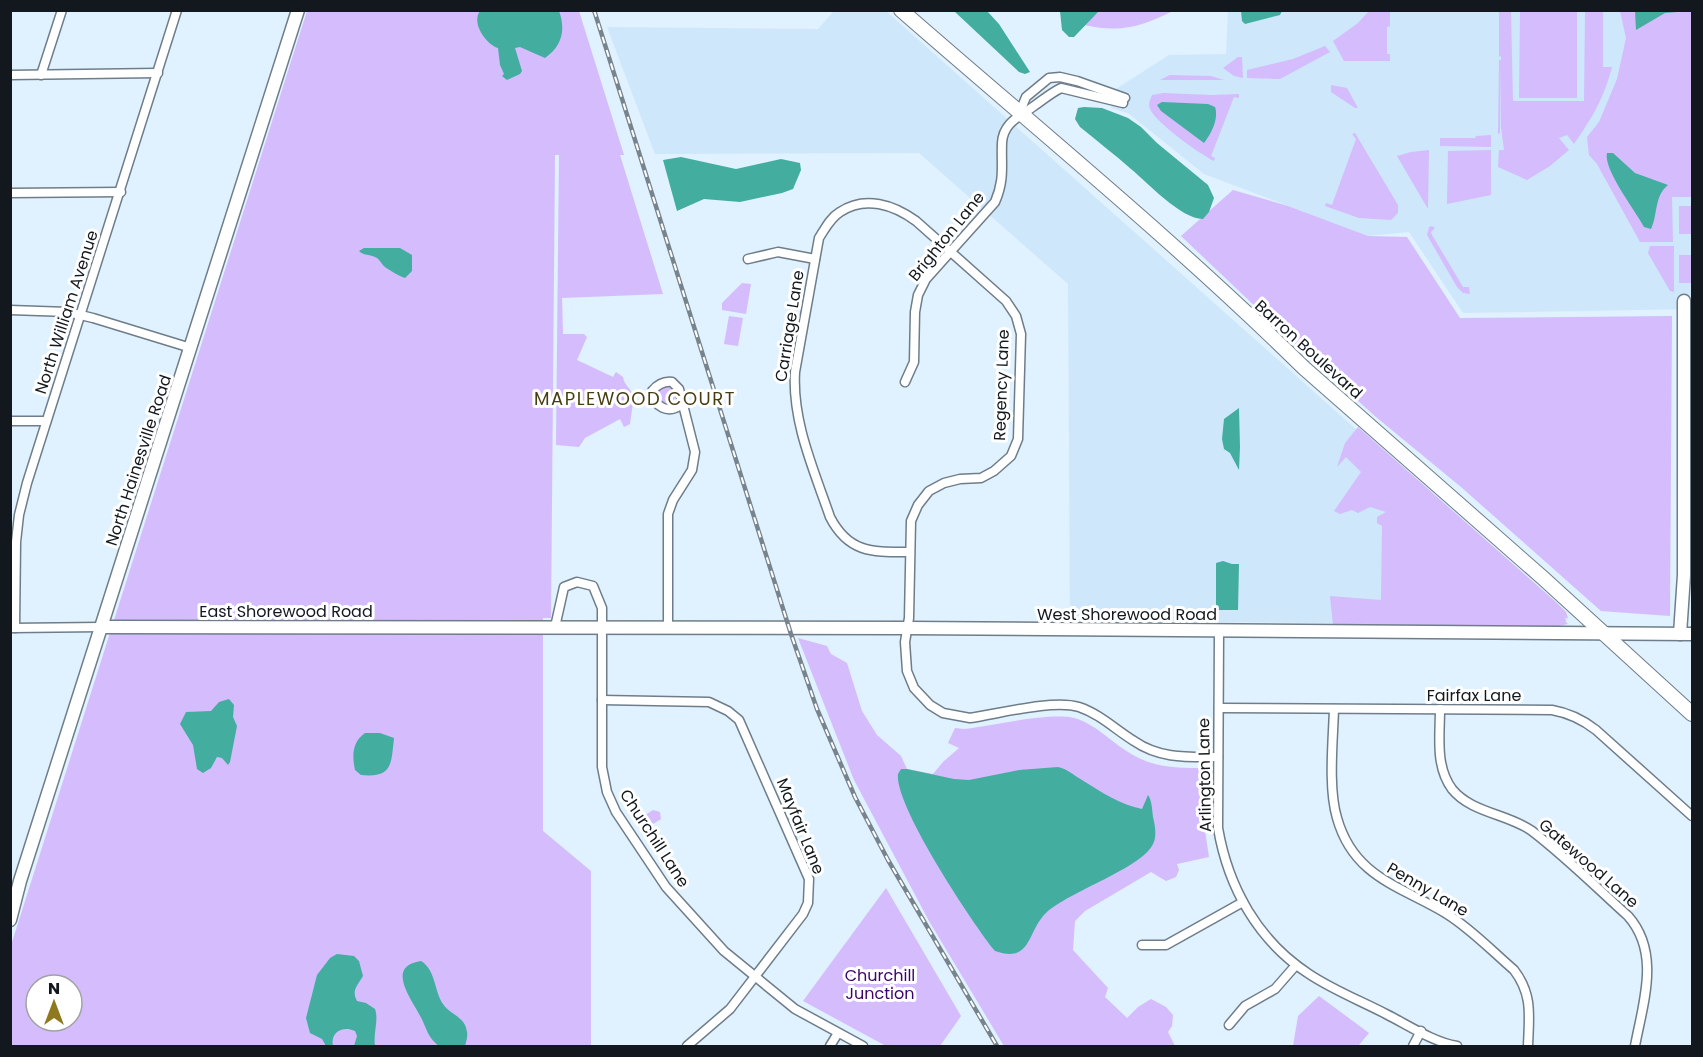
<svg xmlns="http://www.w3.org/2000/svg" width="1703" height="1057" viewBox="0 0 1703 1057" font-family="Poppins,sans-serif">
  <rect width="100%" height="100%" fill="#e0f1ff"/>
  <!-- built -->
  <g fill="#cfe7fa">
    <path d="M834 11H886L1568 618 1563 626 1070 620 1068 284 919 153 655 154 607 27 818 29Z"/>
    <path d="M1228 11H1692V309L1463 313 1409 232 1367 236 1204 174 1128 113 1111 108 1116 89 1169 55 1226 54Z"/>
  </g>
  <!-- green -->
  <g fill="#d4bcfd" fill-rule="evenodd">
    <path d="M307 11H579L624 155H620L663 294 562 298 563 334H584L587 337 577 360 613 377 616 372 623 377C624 385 630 387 632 394 634 403 631 415 630 424L624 427 620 419 585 438 579 447 556 445 559 155H555L551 618H543V831L591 871V1046H11L10 948 13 939ZM36 985H72V1021H36Z"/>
    <path d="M1099 11H1173C1140 27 1121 33 1084 25Z"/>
    <path d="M1369 11H1390V26L1387 27V54H1390V61H1344L1333 41 1358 23Z"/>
    <path d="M1499 11H1511L1513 101H1584L1585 11H1603V67H1612C1604 98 1592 118 1574 144L1567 135 1559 138 1569 150 1550 166 1527 180 1498 167 1499 150H1504L1501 127V64L1500 133 1498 134 1499 60H1501V56L1499 57Z"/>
    <path d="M1520 11H1577V98H1519Z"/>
    <path d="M1620 11H1692V197H1672L1673 242H1640L1597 164 1589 155 1587 137 1599 122 1617 79 1626 38Z"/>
    <path d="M1325 46 1330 52 1280 79 1247 78V70L1293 59Z"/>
    <path d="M1238 57H1242L1243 78 1234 76 1223 68Z"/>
    <path d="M1170 75 1211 76 1224 80H1160Z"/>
    <path d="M1331 85 1347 88 1358 108H1355L1331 92Z"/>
    <path d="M1163 93 1211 95 1239 94V98L1234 97 1211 156 1215 158 1214 161C1200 154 1156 123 1150 109 1148 104 1150 100 1152 95Z"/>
    <path d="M1355 133 1398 205V213L1391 220 1359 218 1325 206 1326 203 1332 205 1356 139 1352 134Z"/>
    <path d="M1491 135V147L1440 146V138H1475L1476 136Z"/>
    <path d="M1429 150 1428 209 1397 156 1411 152Z"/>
    <path d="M1491 150V195L1447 204 1448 151Z"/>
    <path d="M1233 190 1288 206 1368 236 1407 237 1460 318 1672 316 1670 616 1601 611 1461 487 1376 417 1297 346 1181 236Z"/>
    <rect x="1679" y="206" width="13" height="28"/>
    <path d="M1432 226 1435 228 1431 232 1432 235 1463 287H1469L1470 294 1463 293 1457 287 1427 235 1429 227Z"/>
    <path d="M1650 246H1674V292L1670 291 1648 253Z"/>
    <rect x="1679" y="255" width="13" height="28"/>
    <path d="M742 283 751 284 746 314 722 310V303Z"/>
    <path d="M729 316 743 318 738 346 724 344Z"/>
    <circle cx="666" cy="396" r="9"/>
    <path d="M1358 427 1556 602 1566 612 1568 618H1565L1566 622 1568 624 1553 627 1333 625 1330 596 1381 600 1382 526 1377 523V517L1386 512 1370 507 1358 513 1352 510 1340 514 1334 511 1361 472 1346 457 1337 467 1345 443Z"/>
    <path d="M798 638 827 646 831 654 847 663 862 711 877 735 901 756 907 769 933 774 943 762 959 748 948 743 955 728 964 729C991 726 1050 712 1074 718 1094 723 1110 741 1128 752 1152 768 1177 768 1204 768V824L1209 857 1177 864 1179 870 1176 877 1166 881 1151 872 1085 911 1075 921 1073 950 1108 988 1105 997 1127 1018 1138 1007 1151 999 1166 1007 1173 1015 1172 1026 1168 1032 1175 1046H1004L929 921 854 780Z"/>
    <path d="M653 810 660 812 661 819 642 831 636 821Z"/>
    <path d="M886 888 961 1016 940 1046H886L803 1001Z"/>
    <path d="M1319 996 1369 1033 1358 1046H1293L1298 1016Z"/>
  </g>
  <!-- water -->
  <g fill="#43ada0">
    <path d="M480 11H559C566 30 562 46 545 58L520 47 515 48 522 71 520 74 507 80 502 76 504 74 500 65 498 48C486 44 471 23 480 11Z"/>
    <path d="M954 11H987L999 24 1030 72 1025 74 1019 72Z"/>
    <path d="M1060 11V10L1099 11 1074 37H1069L1062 30Z"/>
    <path d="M1241 11V10L1282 11 1280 15 1245 24 1242 21Z"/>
    <path d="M1635 11V10L1690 11 1665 13 1636 30Z"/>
    <path d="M1162 102 1208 104 1215 107C1219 119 1211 134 1204 143L1161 111 1157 105Z"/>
    <path d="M1084 107 1102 108 1128 118 1141 127 1157 143 1208 185 1214 198 1209 212 1203 219C1181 219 1148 183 1131 169 1114 154 1097 141 1080 127L1075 119 1078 108Z"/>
    <path d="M1607 153H1613L1635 173 1668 185C1654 196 1658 215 1651 229L1644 227C1635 210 1603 169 1607 153Z"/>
    <path d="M681 157 736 169 781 159 800 163 801 170 793 189 782 193 740 202 704 199 677 211 663 160Z"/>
    <path d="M364 248H400L412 255V271L405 278C399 276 393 272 388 269 383 267 381 261 377 258 371 254 364 256 359 251Z"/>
    <path d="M1239 408 1240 447 1239 470 1230 453 1224 449 1222 439 1224 419Z"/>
    <path d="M1223 561 1232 564H1239L1238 610H1217L1216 606V563Z"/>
    <path d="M229 699 234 705 233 717 237 726 230 762 228 765 222 758 217 757 211 768 203 773 197 769 193 745 180 724 186 712 211 711 219 702Z"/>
    <path d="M365 733H380L394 738C391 764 393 778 361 775L355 770C352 756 352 742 365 733Z"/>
    <path d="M1058 767C1068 769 1073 775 1082 780 1101 792 1121 805 1142 809L1148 795C1152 801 1152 809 1153 817 1155 825 1157 836 1153 844 1142 868 1068 892 1046 913 1027 931 1032 964 995 951 973 924 894 805 898 774L901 769H907L954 779 969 780 1019 770Z"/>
    <path d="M337 954 354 956 359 961 363 976C358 985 351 990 357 1001L366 1003 375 1009C379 1020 373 1033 375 1046H354L357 1036 355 1031C342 1025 330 1033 333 1046H326L322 1039 310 1033 306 1018 317 975 330 958Z"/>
    <path d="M421 961C436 970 434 991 443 1004 450 1015 465 1016 467 1032 468 1036 466 1042 465 1046H439C426 1036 427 1027 419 1014 410 997 386 966 421 961Z"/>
  </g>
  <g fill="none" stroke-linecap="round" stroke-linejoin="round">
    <!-- street casing -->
    <g stroke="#6e7d89" stroke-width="11">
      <g id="street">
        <path d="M10 75 158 73"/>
        <path d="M41 75 62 10"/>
        <path d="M1019 114 1026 97 1049 78 1060 77 1077 81 1125 98"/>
        <path d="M10 193 121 192"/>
        <path d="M748 259 778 252 815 259"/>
        <path d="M10 310 68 312 93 318 191 348"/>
        <path d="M905 382 914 362 915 312 918 295 926 279 995 202C1005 179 1001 166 1002 143 1003 122 1021 116 1034 106 1044 99 1051 93 1061 88L1123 103"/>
        <path d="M10 421H46"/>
        <path d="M910 552C874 552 849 554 830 517 814 470 792 422 795 372L819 238C825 229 830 218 840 212 865 195 894 205 916 221L1006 301 1016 316 1021 334 1018 439 1011 456 994 471 981 478 960 479 944 483 929 491 918 505 911 521 909 618 905 642 907 671 914 688 930 705 943 713 970 718C998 714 1053 699 1079 707 1100 714 1116 730 1134 741 1160 759 1188 757 1218 757"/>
        <path d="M555 627 564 587 577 582 593 586 602 608V767L607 792 616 812 666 887 724 951 795 1009 863 1046"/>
        <path d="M11 628 102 627"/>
        <path d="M15 628 16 542 19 515 27 483 177 10"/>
        <path d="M668 628V514L673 500 692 470 695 452 679 389 672 382C664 381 658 384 652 391 654 407 668 415 682 404"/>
        <path d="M1219 631 1218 828C1228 887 1258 941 1309 974 1333 990 1361 1001 1386 1014 1408 1025 1433 1042 1457 1046"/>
        <path d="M602 700 709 702 728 711 739 720 809 879 808 903 803 914 730 1009 687 1046"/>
        <path d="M1219 708 1552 710C1569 713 1582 719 1596 730L1692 816"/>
        <path d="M1334 709C1333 741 1328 788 1337 818 1354 878 1401 886 1447 914 1471 929 1492 951 1514 970 1533 995 1529 1016 1528 1046"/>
        <path d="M1440 709C1440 736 1435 766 1452 789 1471 813 1509 814 1532 831 1566 857 1597 888 1628 916 1661 953 1643 1003 1635 1046"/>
        <path d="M1142 945H1166L1243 902"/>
        <path d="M1229 1025 1245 1006 1275 989 1296 965"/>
        <path d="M830 1046 838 1033"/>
        <path d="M1413 1046 1421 1031"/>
      </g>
    </g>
    <!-- secondary casing -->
    <g stroke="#6e7d89" stroke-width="15">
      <g id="secondary">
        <path d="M102 627 907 628 1692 634"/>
        <path d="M1680 634 1684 575V301"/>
        <path d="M10 920 20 881 298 10"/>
      </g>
    </g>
    <!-- primary casing -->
    <g stroke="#6e7d89" stroke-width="16">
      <path id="primary" d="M901 10C1036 128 1176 242 1304 368L1543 578 1692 714"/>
    </g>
    <!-- street -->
    <use href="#street" stroke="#fff" stroke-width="8"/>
    <!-- secondary -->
    <use href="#secondary" stroke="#fff" stroke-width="12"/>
    <!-- primary -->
    <use href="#primary" stroke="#fff" stroke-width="14"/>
    <!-- rail casing -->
    <g stroke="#78848d" stroke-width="4.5">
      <path id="rail" d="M594 10 791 634 817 709 855 797 888 860 997 1046"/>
    </g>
    <!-- rail -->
    <use href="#rail" stroke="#fff" stroke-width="2" stroke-dasharray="7" stroke-linecap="butt"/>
  </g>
  <g text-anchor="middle" stroke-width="6" stroke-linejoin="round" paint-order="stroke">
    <!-- street labels -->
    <g font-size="16" fill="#12181d" stroke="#fff">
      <text transform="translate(946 236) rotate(-51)" y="6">Brighton Lane</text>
      <text transform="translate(66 312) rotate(-72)" y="6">North William Avenue</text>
      <text transform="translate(789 326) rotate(-81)" y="6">Carriage Lane</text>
      <text transform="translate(1309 349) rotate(42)" y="6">Barron Boulevard</text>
      <text transform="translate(1001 385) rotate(-88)" y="6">Regency Lane</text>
      <text transform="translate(138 460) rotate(-72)" y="6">North Hainesville Road</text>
      <text x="286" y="617">East Shorewood Road</text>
      <text x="1127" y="620">West Shorewood Road</text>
      <text x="1474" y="701">Fairfax Lane</text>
      <text transform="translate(1204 775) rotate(-91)" y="6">Arlington Lane</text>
      <text transform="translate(801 826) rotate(68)" y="6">Mayfair Lane</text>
      <text transform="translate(655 838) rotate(57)" y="6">Churchill Lane</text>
      <text transform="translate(1589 863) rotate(41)" y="6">Gatewood Lane</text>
      <text transform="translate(1428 889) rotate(30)" y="6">Penny Lane</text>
    </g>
    <!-- park labels -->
    <g font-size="16" fill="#3d036b" stroke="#fff">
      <text x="880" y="981">Churchill<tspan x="880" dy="18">Junction</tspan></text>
    </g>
    <!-- neighbourhood labels -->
    <g font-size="18" letter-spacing="1.5" fill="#473d13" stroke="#fff">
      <text x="635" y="405">MAPLEWOOD COURT</text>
    </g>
  </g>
  <!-- border -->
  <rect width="1703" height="1057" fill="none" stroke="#12181d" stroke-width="24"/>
  <!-- north arrow -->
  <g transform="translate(54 1003)"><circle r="28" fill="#ffffff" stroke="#a0a3a5" stroke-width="1.5"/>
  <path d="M0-4.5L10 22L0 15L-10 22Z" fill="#8e791f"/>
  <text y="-9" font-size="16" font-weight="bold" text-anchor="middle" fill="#12181d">N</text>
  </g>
</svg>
